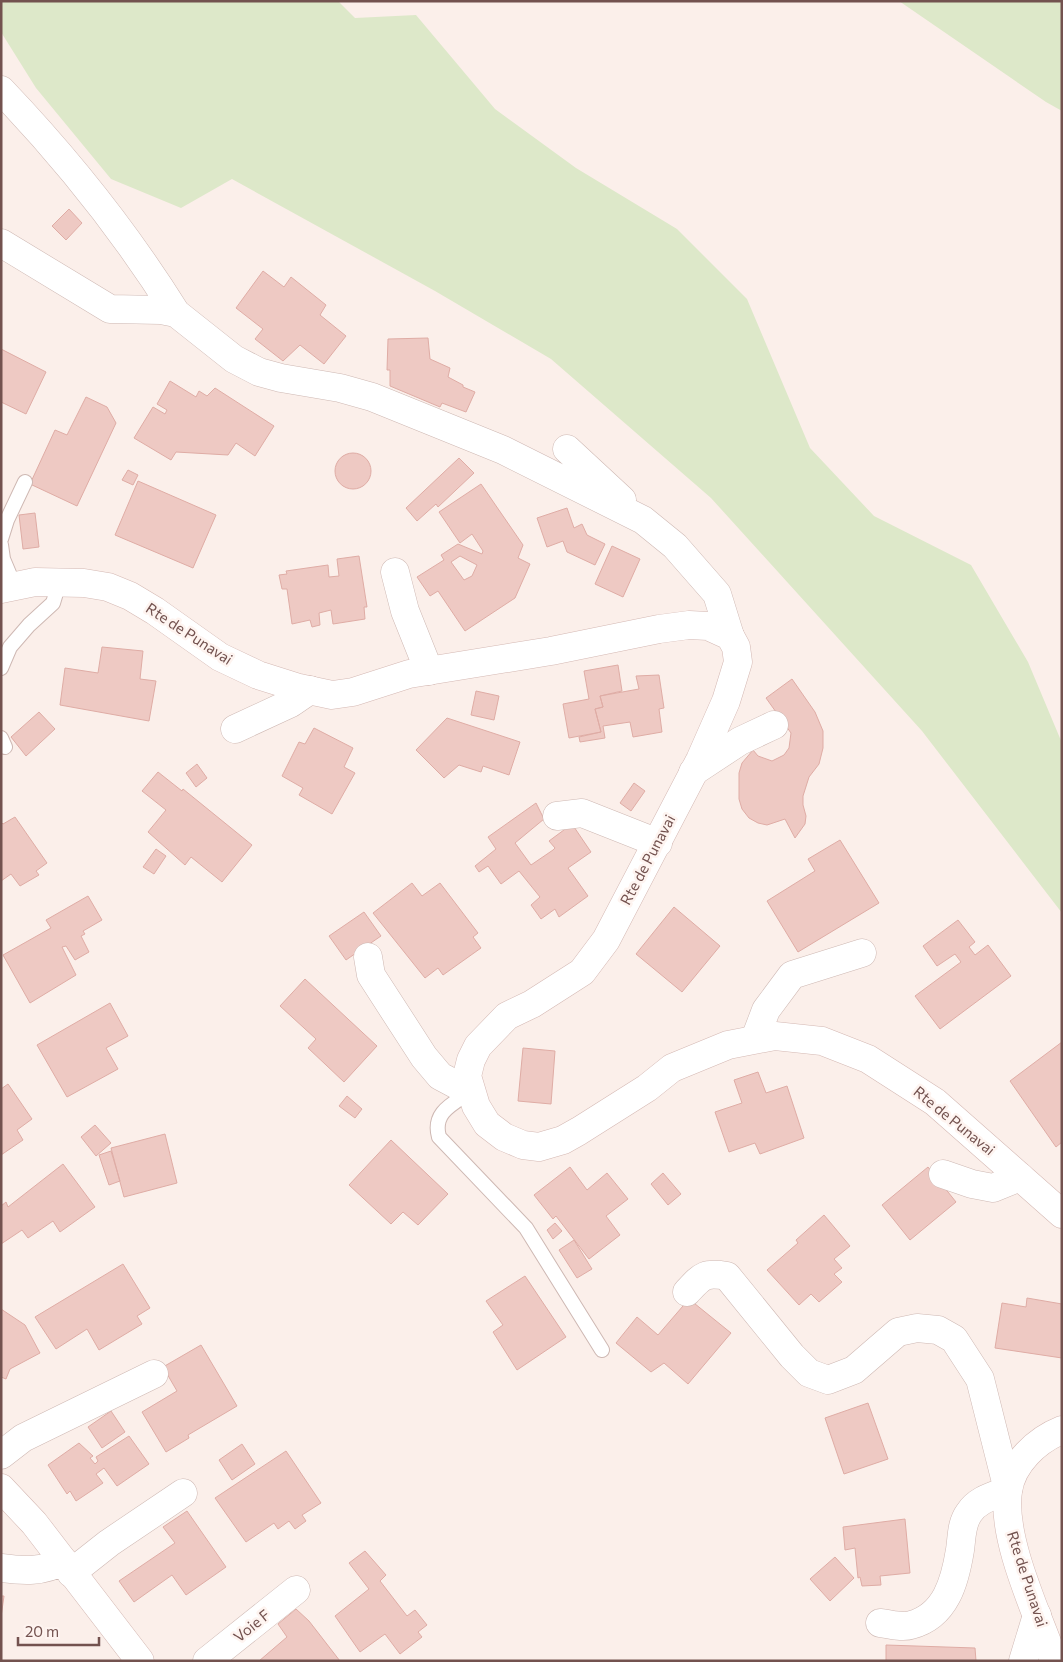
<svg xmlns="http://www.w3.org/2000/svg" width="1063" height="1662" font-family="Commissioner,sans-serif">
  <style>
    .green { fill: #dde8c9 }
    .building { fill: #eec9c3; stroke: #dfaca5; fill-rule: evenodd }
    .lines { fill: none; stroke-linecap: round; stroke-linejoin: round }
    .lane-casing { stroke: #ceb8b3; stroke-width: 16 }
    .street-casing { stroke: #ceb8b3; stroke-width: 29 }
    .secondary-casing { stroke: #d4b8b3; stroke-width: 29 }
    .lane { stroke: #fff; stroke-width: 14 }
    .street { stroke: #fff; stroke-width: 28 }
    .secondary { stroke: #fff; stroke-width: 28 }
    .labels { text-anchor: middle; stroke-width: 5; stroke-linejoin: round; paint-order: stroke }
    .street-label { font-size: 15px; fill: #73524f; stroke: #fef4f0 }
  </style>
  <rect width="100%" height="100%" fill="#fbefea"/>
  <path class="green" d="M1,1H338L355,18L416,15L495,109L576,168L677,229L747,299L810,448L874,516L971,565L1028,662L1062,743V913L922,731L711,498L551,359L435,291L232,179L181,208L111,179L36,88L1,32Z
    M899,1H1062V111L1046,102Z"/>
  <path class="building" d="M69,209L82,223L66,240L52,226Z
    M263,271L284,287L291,277L326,305L320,315L346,336L324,364L300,345L283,361L255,339L263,329L236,308Z
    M428,338L430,359L450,368L448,377L463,385V387L475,392L466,412L442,403L440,407L390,386V370H387L388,339Z
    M1,349L46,372L26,414L1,402Z
    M170,381L196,397L199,391L207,396L215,388L274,426L255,456L236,443L228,455L176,452L171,460L134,438L153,407L165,414L167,410L157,404Z
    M86,397L107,407L116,423L77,506L30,484L55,430L67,435Z
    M335 471a18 18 0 1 1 36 0a18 18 0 1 1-36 0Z
    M459,458L474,473L438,507L436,504L417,521L406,508Z
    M128,470L138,475L133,485L122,480Z
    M138,481L216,515L193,568L115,535Z
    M481,484L523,545L518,558L530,564L515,598L465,631L438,591L430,596L417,577L444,560L441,555L458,544L482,554L483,551L472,534L460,543L439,512ZM460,556L477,565L472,576L464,580L451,562Z
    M567,508L574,528L582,524L587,535L605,544L595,565L567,552L563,541L547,547L537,518Z
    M35,513L39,547L23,549L19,515Z
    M612,546L640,559L623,597L595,584Z
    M359,556L367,607H364L365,619L333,624L331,610L319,613L320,625L312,627L310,620L292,624L287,589H282L279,575L287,574L286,571L328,565L329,577L339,576L337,559Z
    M102,647L143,651L140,679L156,681L149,721L60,705L65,668L98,673Z
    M618,665L622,691L600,696L603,707L595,709L601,732L569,738L563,704L589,699L584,671Z
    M659,675L664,708L659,709L662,732L633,737L630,722L603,726L605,738L580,742L579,737L601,732L595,709L603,707L600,696L639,689L636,676Z
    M792,679L815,712L823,731V748L819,764L809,777L803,796V805L806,816L805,824L795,838L785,819L767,825L758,823L749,818L742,809L739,799V773L742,763L753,750L758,756L772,761L784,755L789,748L791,733L766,698Z
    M476,691L499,696L494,720L471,715Z
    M39,712L55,729L26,756L11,737Z
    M447,718L520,742L509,775L483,766L481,772L459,765L444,778L416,750Z
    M314,728L353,748L344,767L355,773L332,814L299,795L303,788L282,776L299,742L305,744Z
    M197,764L207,778L196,787L186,773Z
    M158,772L182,791L183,789L252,845L222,882L191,857L185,865L148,832L166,810L142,791Z
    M634,783L645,791L631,811L620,803Z
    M536,803L544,819L515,843L531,865L553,850L555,848L549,841L572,824L591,852L568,868L588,896L559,917L555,909L541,919L531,905L540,897L519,871L501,884L488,866L479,872L475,866L496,849L488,837Z
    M15,817L47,863L36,871L39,875L20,886L11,874L1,881V822L3,824Z
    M840,840L879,903L798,952L767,901L815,871L808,859Z
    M156,849L166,856L154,874L143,867Z
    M412,883L422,896L440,883L478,933L473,937L481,948L443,975L438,968L425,978L373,913Z
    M88,896L102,920L83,931L85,934L81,936L89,952L75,960L66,946L62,947L76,975L30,1003L3,955L51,928L46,920Z
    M674,907L720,946L682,992L636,954Z
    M364,912L381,936L346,960L329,936Z
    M958,920L975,942L969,947L975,955L988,945L1011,976L940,1029L915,996L961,962L955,954L937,966L923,946Z
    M305,979L377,1046L344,1082L308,1048L316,1039L280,1006Z
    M110,1003L128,1036L106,1048L118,1069L67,1097L37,1045Z
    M1062,1042V1142L1056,1147L1010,1081Z
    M523,1048L555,1051L551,1104L518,1101Z
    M758,1072L766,1093L787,1086L804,1138L760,1154L755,1143L729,1152L715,1112L742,1103L734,1080Z
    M8,1084L32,1119L17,1130L23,1140L1,1155V1089Z
    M347,1096L362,1109L355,1118L339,1106Z
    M95,1125L111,1143L96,1156L81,1137Z
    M165,1134L177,1183L124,1197L111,1148Z
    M391,1140L448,1194L418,1225L403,1212L391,1224L349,1185Z
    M111,1151L120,1181L109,1185L99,1155Z
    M63,1164L95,1207L60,1232L53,1221L28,1238L22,1230L1,1244V1206L6,1202L8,1207Z
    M570,1167L587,1190L607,1173L628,1199L606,1216L620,1235L589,1259L556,1216L553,1219L534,1195Z
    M928,1167L956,1202L910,1240L882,1205Z
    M663,1173L681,1194L668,1205L651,1184Z
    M824,1215L850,1246L834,1259L842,1268L834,1274L842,1282L819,1302L811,1294L799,1305L767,1270L798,1243L796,1240Z
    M555,1223L562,1231L553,1239L547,1230Z
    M574,1240L592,1269L577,1278L559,1250Z
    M123,1264L150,1308L137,1316L142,1324L99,1350L87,1329L56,1349L35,1317Z
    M525,1276L566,1337L517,1370L493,1332L503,1325L486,1301Z
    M1027,1298L1062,1304V1358L995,1348L1002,1303L1026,1307Z
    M689,1299L731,1333L688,1384L664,1363L651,1372L616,1343L637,1317L658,1335Z
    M1,1309L25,1325L40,1353L10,1369L6,1379L1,1377Z
    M201,1345L237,1406L188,1435L189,1438L166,1452L142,1412L177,1391L163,1367Z
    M868,1403L888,1459L844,1474L825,1418Z
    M111,1411L125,1432L102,1448L88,1427Z
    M129,1436L149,1464L117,1486L104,1468L96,1474L103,1483L76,1501L70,1491L67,1494L48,1465L79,1443L93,1456L90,1458L95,1464L98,1461L96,1457Z
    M242,1444L255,1464L232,1480L219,1460Z
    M286,1451L321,1503L302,1515L306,1521L295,1529L289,1521L278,1529L274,1523L246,1542L215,1498Z
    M187,1511L226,1567L186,1595L172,1575L134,1602L119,1581L175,1543L163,1527Z
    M905,1519L910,1573L880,1576L881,1585L862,1586L860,1577L858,1578L855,1548L845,1550L843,1527Z
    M365,1551L386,1575L380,1581L407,1616L415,1610L427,1625L418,1632L422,1637L400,1654L385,1634L360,1652L335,1616L369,1589L349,1563Z
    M835,1557L854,1578L830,1601L810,1579Z
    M1,1596H4L1,1617Z
    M296,1609L309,1621L340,1661H259L287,1637L278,1624Z
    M886,1645L975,1648L976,1661H886Z"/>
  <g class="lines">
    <defs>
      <path id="lane" d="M1,539L7,520L25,482
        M1,545L3,559L14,585
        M1,668L10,647L29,625L53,603L59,583
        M1,738L5,747
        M470,1092C453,1104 432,1112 439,1137L526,1228L602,1350"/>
      <path id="street" d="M1,90C66,158 126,233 176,313
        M1,243L110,309L161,310L176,313L234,359L259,372L281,378L340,388L372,397L503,450L643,520L675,546L717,594L730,636
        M567,449L622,500
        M395,572L405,611L429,671
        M235,729L291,703L310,690
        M693,772L740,741L774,725
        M557,816L582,813L658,843
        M368,957L371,975L424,1057L440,1076L470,1092
        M755,1039L766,1010L792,975L862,953
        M943,1174L972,1184L993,1188L1020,1177
        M687,1292C702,1276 704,1272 727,1276L792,1356L809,1373L828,1380L854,1370L898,1332L917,1328L938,1330L954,1339L980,1379L1008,1490C994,1496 978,1499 969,1513C961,1524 962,1537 960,1550C955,1581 946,1616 911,1625C902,1628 890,1624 880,1623
        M1,1455L23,1438L154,1374
        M1,1568C24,1571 43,1572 63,1561
        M71,1573L109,1543L183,1493
        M207,1661L296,1590
        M1023,1661L1037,1615"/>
      <path id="secondary" d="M1,589L35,582L84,583L108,587L130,596L155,611L220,657L258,675L299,688L332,695L353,692L409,674L551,651L659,629L689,625L708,626L730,636L736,647L738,662L726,701L700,760L606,940L582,972L532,1004L507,1016L478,1046L471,1060L467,1076L476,1106L487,1124L504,1137L523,1145L539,1147L563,1140L579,1131L647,1088L672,1068L728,1045L775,1036L822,1041L868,1059L935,1102L1062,1214
        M1,1488L34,1523L140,1661
        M1054,1661C1038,1615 1001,1539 1008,1491C1012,1463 1037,1440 1062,1430"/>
    </defs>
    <use href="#lane" class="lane-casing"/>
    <use href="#street" class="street-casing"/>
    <use href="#secondary" class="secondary-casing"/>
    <use href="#lane" class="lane"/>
    <use href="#street" class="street"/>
    <use href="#secondary" class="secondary"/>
  </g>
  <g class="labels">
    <g class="street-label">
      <text transform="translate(189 634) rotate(33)" y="5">Rte de Punavai</text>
      <text transform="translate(648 860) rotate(-62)" y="5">Rte de Punavai</text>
      <text transform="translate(954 1121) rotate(39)" y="5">Rte de Punavai</text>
      <text transform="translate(1027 1579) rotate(72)" y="5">Rte de Punavai</text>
      <text transform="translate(252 1626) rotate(-39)" y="5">Voie F</text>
    </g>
  </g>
  <rect width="1063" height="1662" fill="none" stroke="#73524f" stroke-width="5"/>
  <path d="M18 1637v8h81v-8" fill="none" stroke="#73524f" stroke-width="2.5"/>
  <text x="25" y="1637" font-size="15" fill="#73524f" stroke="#fef4f0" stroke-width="4" paint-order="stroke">20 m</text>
</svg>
